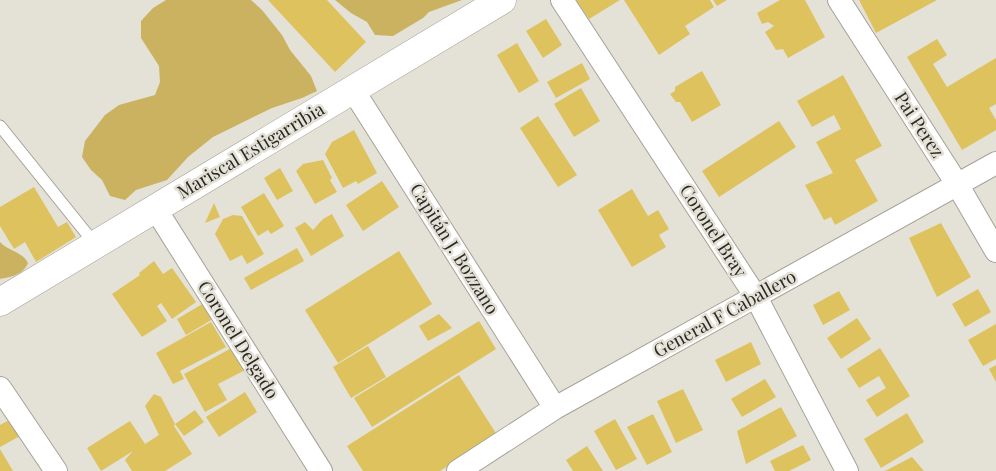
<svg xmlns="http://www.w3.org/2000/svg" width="996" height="471" font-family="'Playfair Display',serif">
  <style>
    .green { fill: #cab260 }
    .building { fill: #dec25e }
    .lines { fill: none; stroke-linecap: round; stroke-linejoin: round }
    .service-casing { stroke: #a5a298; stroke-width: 13 }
    .minor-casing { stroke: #a5a298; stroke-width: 24 }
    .tertiary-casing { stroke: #a5a298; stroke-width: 29 }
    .service { stroke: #fff; stroke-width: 11 }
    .minor { stroke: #fff; stroke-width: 22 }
    .tertiary { stroke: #fff; stroke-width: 28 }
    .labels { text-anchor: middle; stroke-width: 5; stroke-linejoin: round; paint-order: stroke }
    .street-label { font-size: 18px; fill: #292824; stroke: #e4e1d7 }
  </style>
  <rect width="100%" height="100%" fill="#e4e1d7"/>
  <path class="green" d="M166,0H251L262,10L282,35L290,50L311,76L317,91L302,98L272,108L213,137L188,157L167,180L136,190L125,200L110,196L102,180L91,170L82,157L85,141L105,115L119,105L155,95L160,82L159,66L141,38V21L153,8Z
    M335,0H462L429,12L423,18L393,36L375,35L367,22L351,13Z
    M0,242C8,251 23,252 28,263C23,275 11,277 0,279Z"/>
  <path class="building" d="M268,0H327L366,42L335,72Z
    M576,0H620L589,19Z
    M624,0H710L714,7L685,26L690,34L659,55Z
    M713,0H727L717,6Z
    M780,0H805L825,37L788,58L783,49L776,50L765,32L774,26L768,22L762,24L757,13Z
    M859,0H937L876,33Z
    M546,19L562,45L543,58L526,31Z
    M937,39L947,55L933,64L947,87L996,58V104L989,108L996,120V130L962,150L907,57Z
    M517,43L539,81L519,93L497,55Z
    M582,63L590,79L556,98L547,82Z
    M702,71L721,105L692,122L680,102H676L670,94L675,91V87Z
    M843,75L882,146L855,160L878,201L835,225L831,217L824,220L805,185L833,173L816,142L841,129L834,115L812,127L797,101Z
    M581,88L600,121L574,137L554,104Z
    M538,116L577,175L558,187L520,128Z
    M779,121L796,147L719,197L702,171Z
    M354,130L377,173L358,184L356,181L343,188L325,154L332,142Z
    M323,160L332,178L330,180L337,192L315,204L296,171L303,164Z
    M280,168L293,191L277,200L264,178Z
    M382,181L399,207L363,231L346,205Z
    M34,187L58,227L67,222L76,237L36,262L25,242L14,249L0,226V207Z
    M632,189L648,216L658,210L669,229L659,235L666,247L632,267L598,210Z
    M264,193L284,226L271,234L268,230L258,236L241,207Z
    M214,203L220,217L205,223Z
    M332,214L344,236L311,256L295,228L305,222L313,230L323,219Z
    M233,215L242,216L264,254L247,264L242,255L230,261L215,234L223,219Z
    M941,223L971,277L937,297L909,238Z
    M297,248L304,261L251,290L244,278Z
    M399,251L432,304L338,363L305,310Z
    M154,261L163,274L172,268L196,302L172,319L161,303L157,306L167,321L142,337L112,294L140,275L139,273Z
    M978,289L991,312L965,327L952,304Z
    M839,291L850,310L823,325L813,305Z
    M204,303L213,319L186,335L177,319Z
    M439,314L452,328L428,341L419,326Z
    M857,318L871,339L841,359L827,338Z
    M479,321L496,349L372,427L354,398Z
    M211,322L226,347L180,371L184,379L173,384L156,353Z
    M996,324V359L983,366L968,340Z
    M751,342L761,364L726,382L715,360Z
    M237,345L249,368L218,384L227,400L205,412L184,374Z
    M368,346L386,377L351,398L333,367Z
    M880,348L910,396L877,417L866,400L886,388L879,376L859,388L847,369Z
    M996,365V382L989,369Z
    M459,375L497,435L440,471H363L347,446Z
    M765,379L776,397L742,417L731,399Z
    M683,389L703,430L676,443L657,401Z
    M245,392L257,412L219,437L206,417Z
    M154,394L161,397L175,424L195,410L204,422L184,436L175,424L174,426L192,454L165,471H132L125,460L133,451L101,471L87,448L130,421L145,444L159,435L145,406Z
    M781,407L797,436L746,464L737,431Z
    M907,413L924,442L881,468L864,439Z
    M653,414L672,452L647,465L627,427Z
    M13,418L22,435L0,447V425Z
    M615,419L637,459L616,470L594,431Z
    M803,445L811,460L789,471H775L770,461Z
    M587,446L603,471H573L566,460Z
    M0,449L13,471H0Z
    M912,457L924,471H885Z"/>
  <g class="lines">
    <defs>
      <path id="service" d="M0,126L95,244"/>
      <path id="minor" d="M562,0L756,297L847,471
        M839,0L957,184L996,251
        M353,90L555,408
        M155,208L321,471
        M0,388L56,471
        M458,471L555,408L996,163"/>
      <path id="tertiary" d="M0,302L502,0"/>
    </defs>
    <use href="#service" class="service-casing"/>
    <use href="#minor" class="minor-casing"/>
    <use href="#tertiary" class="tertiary-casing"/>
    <use href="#service" class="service"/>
    <use href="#minor" class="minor"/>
    <use href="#tertiary" class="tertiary"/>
  </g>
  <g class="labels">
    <g class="street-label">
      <text transform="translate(919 125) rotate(57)" y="6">Pai Perez</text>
      <text transform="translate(251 151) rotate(-31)" y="6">Mariscal Estigarribia</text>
      <text transform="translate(713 231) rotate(57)" y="6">Coronel Bray</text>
      <text transform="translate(454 249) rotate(58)" y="6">Capitán J. Bozzano</text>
      <text transform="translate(725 314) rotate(-29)" y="6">General F Caballero</text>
      <text transform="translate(238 340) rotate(58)" y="6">Coronel Delgado</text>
    </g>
  </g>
</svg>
